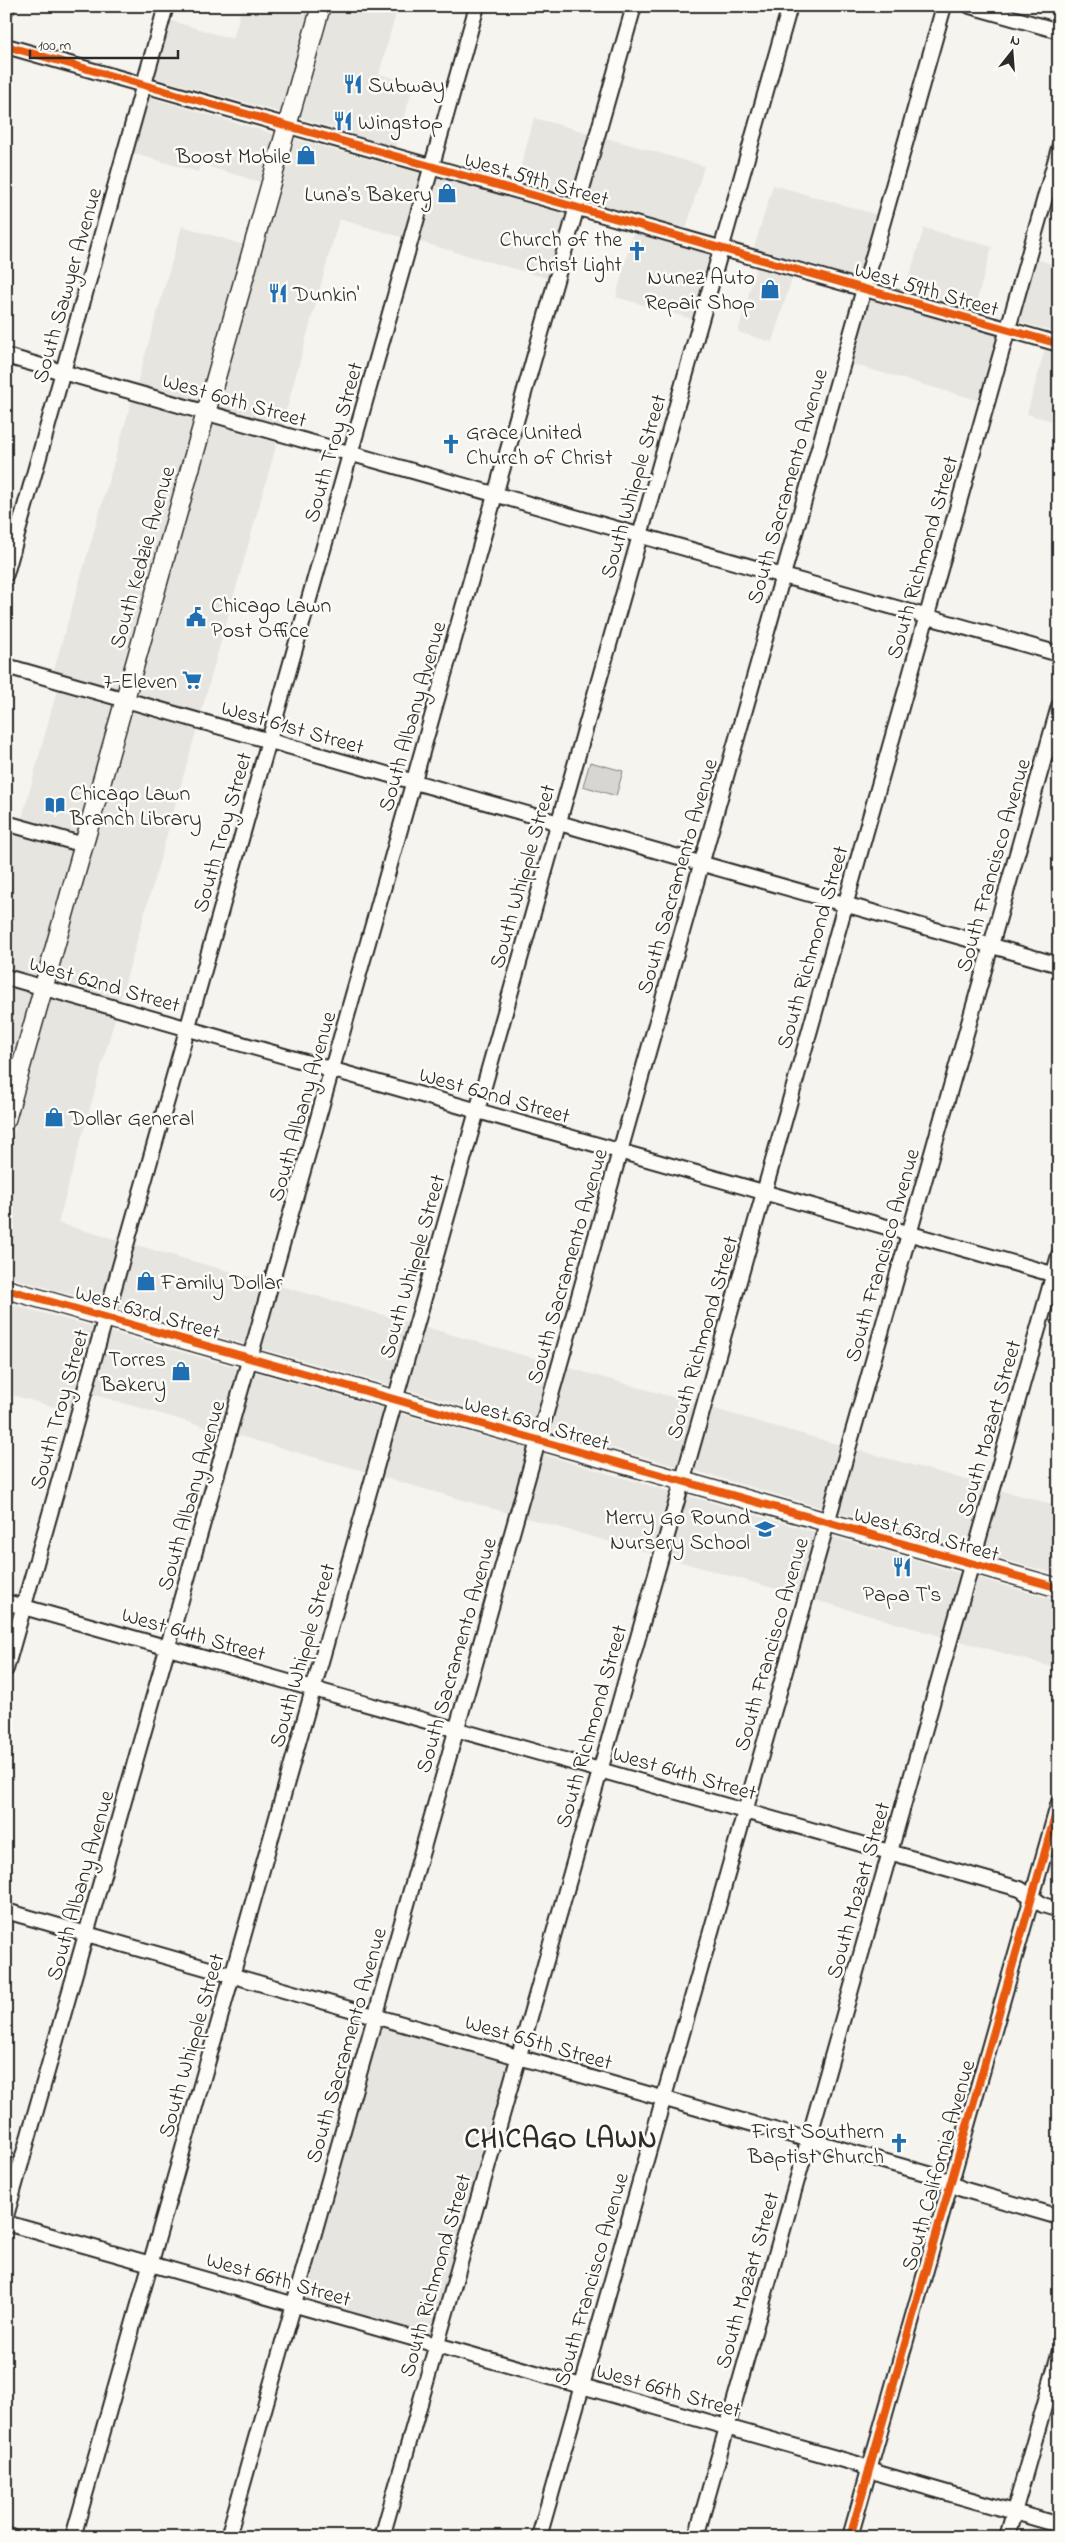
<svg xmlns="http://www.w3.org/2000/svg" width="1065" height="2543" font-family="'Indie Flower',sans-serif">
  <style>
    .built { fill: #e6e5e0 }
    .green { fill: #d7d6d2; stroke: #81807e }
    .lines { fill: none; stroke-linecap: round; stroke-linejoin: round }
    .minor-casing { stroke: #2b2b2b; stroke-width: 18 }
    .major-casing { stroke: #2b2b2b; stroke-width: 21 }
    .minor { stroke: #fdfcf7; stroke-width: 14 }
    .major { stroke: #fdfcf7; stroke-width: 18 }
    .cycleway-casing { stroke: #fdfcf7; stroke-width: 11 }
    .cycleway { stroke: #e8590c; stroke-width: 8 }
    .labels { text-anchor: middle; stroke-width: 5; stroke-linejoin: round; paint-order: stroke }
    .poi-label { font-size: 22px; fill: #2b2b2b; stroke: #fdfcf7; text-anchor: start }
    .street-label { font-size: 22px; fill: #2b2b2b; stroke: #fdfcf7 }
    .district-label { font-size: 28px; font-weight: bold; letter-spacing: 1px; fill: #2b2b2b; stroke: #fdfcf7 }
  </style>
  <rect width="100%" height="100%" fill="#f5f4ef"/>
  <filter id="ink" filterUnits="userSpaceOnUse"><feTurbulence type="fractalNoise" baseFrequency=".02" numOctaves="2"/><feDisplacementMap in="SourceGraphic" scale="10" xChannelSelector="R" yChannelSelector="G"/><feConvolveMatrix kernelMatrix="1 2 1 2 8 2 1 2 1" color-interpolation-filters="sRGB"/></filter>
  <g filter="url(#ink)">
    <path class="built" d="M242,6H311L280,112L152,77L168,20L233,39Z
      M332,6H398L379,74L414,84L395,147L301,118Z
      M148,97L274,134L260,182L200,164L198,172L132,153Z
      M534,118L589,133L571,196L517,181Z
      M603,137L704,166L686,229L584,200Z
      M295,139L423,174L405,238L339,219L281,429L216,411Z
      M436,177L568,215L550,279L417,241Z
      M773,185L878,215L860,278L754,248Z
      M182,226L244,245L199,405L136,387Z
      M924,228L992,247L974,310L905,290Z
      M633,233L710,254L692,319L616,297Z
      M1035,259L1059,266V333L1017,321Z
      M756,268L792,278L772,342L738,332Z
      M867,299L999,336L981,401L848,363Z
      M1045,349L1059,352V423L1027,414Z
      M132,400L195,418L117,692L53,673Z
      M214,421L278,439L200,716L135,698Z
      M57,690L113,705L77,835L22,819Z
      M134,709L197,728L119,1004L54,985Z
      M15,831L72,848L36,978L6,970V864Z
      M6,982L33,990L6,1089Z
      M51,996L116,1014L58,1223L121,1241L104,1304L6,1276V1161Z
      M132,1244L267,1282L249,1345L114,1306Z
      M277,1285L408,1322L391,1385L259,1348Z
      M6,1303L97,1328L74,1413L9,1394L6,1404Z
      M422,1326L554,1364L537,1427L405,1389Z
      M110,1332L242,1369L223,1432L92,1394Z
      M566,1367L697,1404L680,1467L547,1430Z
      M254,1372L386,1409L367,1472L236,1435Z
      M711,1408L840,1445L823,1508L693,1470Z
      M397,1413L529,1449L512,1514L379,1476Z
      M854,1449L985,1485L967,1549L837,1512Z
      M541,1454L675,1493L656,1555L523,1517Z
      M1000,1490L1059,1506V1575L982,1553Z
      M685,1495L818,1533L801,1596L667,1558Z
      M830,1536L962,1574L944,1637L812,1599Z
      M974,1577L1059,1601V1669L957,1640Z
      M379,2024L511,2062L432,2338L300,2300Z"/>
    <path class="green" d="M590,762L623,771L616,796L583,786Z"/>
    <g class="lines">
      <defs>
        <path id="minor" d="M970,6L1059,31
          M6,10L7,6
          M6,46L1059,344
          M6,356L1059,654
          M6,574L166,6
          M6,666L1059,965
          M6,823L84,845
          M6,977L1059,1276
          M6,1602L1020,1889L1043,1905L1059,1910
          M6,1669L477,6
          M6,1911L939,2177L962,2189L1059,2217
          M6,2216L634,6
          M6,2223L857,2464L881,2474L1059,2525
          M6,2535L12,2537
          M73,2537L790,6
          M228,2537L944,6
          M382,2537L678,1497L1059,148
          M539,2537L1059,706
          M696,2537L1059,1255
          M850,2537L1059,1802
          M1007,2537L1059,2354"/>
        <path id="major" d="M6,1120L321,6
          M6,1289L1059,1588"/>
      </defs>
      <use href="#minor" class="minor-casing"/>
      <use href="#major" class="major-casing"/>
      <use href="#minor" class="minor"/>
      <use href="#major" class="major"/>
      <defs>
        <path id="cycleway" d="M6,46L1059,344
          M6,1289L1059,1588
          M850,2537L1059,1802"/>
      </defs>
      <use href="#cycleway" class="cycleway-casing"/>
      <use href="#cycleway" class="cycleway"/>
    </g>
  </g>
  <defs>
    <symbol id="restaurant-bare" viewBox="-9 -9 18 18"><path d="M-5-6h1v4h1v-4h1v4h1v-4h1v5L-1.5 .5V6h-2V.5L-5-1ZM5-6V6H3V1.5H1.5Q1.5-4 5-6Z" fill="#1f6fb2" stroke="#fdfcf7" stroke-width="2.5" paint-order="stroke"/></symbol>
    <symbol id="shop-bare" viewBox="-9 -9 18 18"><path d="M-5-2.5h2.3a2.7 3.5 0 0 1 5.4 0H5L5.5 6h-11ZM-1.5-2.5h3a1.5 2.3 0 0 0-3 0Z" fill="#1f6fb2" stroke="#fdfcf7" stroke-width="2.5" paint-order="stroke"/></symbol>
    <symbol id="church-bare" viewBox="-9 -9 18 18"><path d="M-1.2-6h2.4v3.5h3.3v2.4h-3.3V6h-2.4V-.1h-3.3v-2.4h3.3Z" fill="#1f6fb2" stroke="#fdfcf7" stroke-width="2.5" paint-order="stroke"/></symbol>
    <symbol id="civic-bare" viewBox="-9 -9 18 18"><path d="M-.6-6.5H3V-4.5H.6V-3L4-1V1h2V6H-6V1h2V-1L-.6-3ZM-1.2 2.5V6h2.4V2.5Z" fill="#1f6fb2" stroke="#fdfcf7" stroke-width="2.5" paint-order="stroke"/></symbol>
    <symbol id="supermarket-bare" viewBox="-9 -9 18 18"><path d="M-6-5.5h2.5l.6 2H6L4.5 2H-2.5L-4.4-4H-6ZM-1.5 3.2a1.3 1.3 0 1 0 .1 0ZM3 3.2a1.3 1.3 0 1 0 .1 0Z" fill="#1f6fb2" stroke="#fdfcf7" stroke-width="2.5" paint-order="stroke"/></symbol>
    <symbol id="library-bare" viewBox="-9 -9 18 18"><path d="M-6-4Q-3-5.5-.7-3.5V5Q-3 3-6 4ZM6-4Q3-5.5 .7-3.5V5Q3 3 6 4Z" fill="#1f6fb2" stroke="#fdfcf7" stroke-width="2.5" paint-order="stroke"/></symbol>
    <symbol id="school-bare" viewBox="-9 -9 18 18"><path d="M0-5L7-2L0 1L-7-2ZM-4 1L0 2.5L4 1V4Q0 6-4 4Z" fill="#1f6fb2" stroke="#fdfcf7" stroke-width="2.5" paint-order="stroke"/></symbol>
  </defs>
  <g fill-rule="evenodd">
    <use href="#restaurant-bare" x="339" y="70" width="28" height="28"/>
    <use href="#restaurant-bare" x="329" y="107" width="28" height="28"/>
    <use href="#shop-bare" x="292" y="141" width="28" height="28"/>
    <use href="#shop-bare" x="433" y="179" width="28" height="28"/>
    <use href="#church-bare" x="623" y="237" width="28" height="28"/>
    <use href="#shop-bare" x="756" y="275" width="28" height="28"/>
    <use href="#restaurant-bare" x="264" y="279" width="28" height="28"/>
    <use href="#church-bare" x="437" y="430" width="28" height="28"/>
    <use href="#civic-bare" x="182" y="603" width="28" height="28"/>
    <use href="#supermarket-bare" x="178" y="666" width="28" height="28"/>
    <use href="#library-bare" x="41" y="791" width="28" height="28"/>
    <use href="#shop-bare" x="40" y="1103" width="28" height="28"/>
    <use href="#shop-bare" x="132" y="1267" width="28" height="28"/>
    <use href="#shop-bare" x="167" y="1357" width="28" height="28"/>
    <use href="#school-bare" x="751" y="1515" width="28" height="28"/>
    <use href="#restaurant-bare" x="888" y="1553" width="28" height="28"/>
    <use href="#church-bare" x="885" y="2129" width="28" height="28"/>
  </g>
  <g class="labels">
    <g class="poi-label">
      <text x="368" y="92">Subway</text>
      <text x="358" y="129">Wingstop</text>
      <text x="291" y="163" text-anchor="end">Boost Mobile</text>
      <text x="432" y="201" text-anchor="end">Luna’s Bakery</text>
      <text x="622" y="246" text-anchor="end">Church of the<tspan x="622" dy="25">Christ Light</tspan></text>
      <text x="755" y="284" text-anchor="end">Nunez Auto<tspan x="755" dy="25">Repair Shop</tspan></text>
      <text x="293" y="301">Dunkin'</text>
      <text x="466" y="439">Grace United<tspan x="466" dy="25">Church of Christ</tspan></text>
      <text x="211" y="612">Chicago Lawn<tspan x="211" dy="25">Post Office</tspan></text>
      <text x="177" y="688" text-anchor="end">7-Eleven</text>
      <text x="70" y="800">Chicago Lawn<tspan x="70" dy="25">Branch Library</tspan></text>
      <text x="69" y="1125">Dollar General</text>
      <text x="161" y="1289">Family Dollar</text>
      <text x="166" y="1366" text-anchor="end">Torres<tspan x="166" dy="25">Bakery</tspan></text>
      <text x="750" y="1524" text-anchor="end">Merry Go Round<tspan x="750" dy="25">Nursery School</tspan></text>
      <text x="902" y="1601" text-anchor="middle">Papa T's</text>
      <text x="884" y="2138" text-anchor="end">First Southern<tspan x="884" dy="25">Baptist Church</tspan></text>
    </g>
    <g class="street-label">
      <text transform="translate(537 178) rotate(16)" y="8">West 59th Street</text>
      <text transform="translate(66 285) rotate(-74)" y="8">South Sawyer Avenue</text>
      <text transform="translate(927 288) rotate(16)" y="8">West 59th Street</text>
      <text transform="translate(235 399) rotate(16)" y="8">West 60th Street</text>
      <text transform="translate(332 442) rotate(-74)" y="8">South Troy Street</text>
      <text transform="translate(632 486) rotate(-74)" y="8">South Whipple Street</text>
      <text transform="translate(786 486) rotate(-74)" y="8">South Sacramento Avenue</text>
      <text transform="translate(141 557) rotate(-74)" y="8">South Kedzie Avenue</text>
      <text transform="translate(921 557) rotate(-74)" y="8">South Richmond Street</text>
      <text transform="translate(411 716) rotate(-74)" y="8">South Albany Avenue</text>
      <text transform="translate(293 726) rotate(16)" y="8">West 61st Street</text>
      <text transform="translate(221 832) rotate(-74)" y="8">South Troy Street</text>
      <text transform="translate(992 865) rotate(-74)" y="8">South Francisco Avenue</text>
      <text transform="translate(521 876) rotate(-74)" y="8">South Whipple Street</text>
      <text transform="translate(676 876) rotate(-74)" y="8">South Sacramento Avenue</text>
      <text transform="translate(811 947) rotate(-74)" y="8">South Richmond Street</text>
      <text transform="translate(105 983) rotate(16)" y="8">West 62nd Street</text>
      <text transform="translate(495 1094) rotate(16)" y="8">West 62nd Street</text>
      <text transform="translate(301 1106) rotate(-74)" y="8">South Albany Avenue</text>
      <text transform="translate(881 1255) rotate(-74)" y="8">South Francisco Avenue</text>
      <text transform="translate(411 1266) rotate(-74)" y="8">South Whipple Street</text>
      <text transform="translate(566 1266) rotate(-74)" y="8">South Sacramento Avenue</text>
      <text transform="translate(148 1311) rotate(16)" y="8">West 63rd Street</text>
      <text transform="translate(701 1337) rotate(-74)" y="8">South Richmond Street</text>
      <text transform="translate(58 1409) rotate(-74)" y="8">South Troy Street</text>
      <text transform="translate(537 1422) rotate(16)" y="8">West 63rd Street</text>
      <text transform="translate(988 1428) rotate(-74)" y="8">South Mozart Street</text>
      <text transform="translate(190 1495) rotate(-74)" y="8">South Albany Avenue</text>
      <text transform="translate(927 1533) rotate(16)" y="8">West 63rd Street</text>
      <text transform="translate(194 1633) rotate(16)" y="8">West 64th Street</text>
      <text transform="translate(770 1644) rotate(-74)" y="8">South Francisco Avenue</text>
      <text transform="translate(301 1655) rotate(-74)" y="8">South Whipple Street</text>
      <text transform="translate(455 1655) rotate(-74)" y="8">South Sacramento Avenue</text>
      <text transform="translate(590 1726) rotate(-74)" y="8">South Richmond Street</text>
      <text transform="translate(685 1772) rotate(16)" y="8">West 64th Street</text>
      <text transform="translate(79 1885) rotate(-74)" y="8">South Albany Avenue</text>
      <text transform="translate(857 1890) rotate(-74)" y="8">South Mozart Street</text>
      <text transform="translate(539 2041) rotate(16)" y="8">West 65th Street</text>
      <text transform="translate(190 2045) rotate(-74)" y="8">South Whipple Street</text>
      <text transform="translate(345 2045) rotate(-74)" y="8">South Sacramento Avenue</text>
      <text transform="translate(937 2165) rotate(-74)" y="8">South California Avenue</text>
      <text transform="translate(434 2275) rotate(-74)" y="8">South Richmond Street</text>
      <text transform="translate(279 2278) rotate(16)" y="8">West 66th Street</text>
      <text transform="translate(590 2279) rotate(-74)" y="8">South Francisco Avenue</text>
      <text transform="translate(746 2280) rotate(-74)" y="8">South Mozart Street</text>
      <text transform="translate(669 2389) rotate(16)" y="8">West 66th Street</text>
    </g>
    <g class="district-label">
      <text x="561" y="2147">CHICAGO LAWN</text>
    </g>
  </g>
  <rect width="1065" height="2543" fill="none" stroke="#fdfcf7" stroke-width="25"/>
  <rect x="12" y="12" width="1040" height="2518" fill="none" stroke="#2b2b2b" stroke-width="2" filter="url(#ink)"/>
  <g transform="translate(1012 52) rotate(17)" stroke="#fdfcf7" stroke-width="4" paint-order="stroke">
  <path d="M0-4L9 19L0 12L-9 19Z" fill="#2b2b2b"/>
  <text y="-8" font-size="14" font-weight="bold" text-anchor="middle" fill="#2b2b2b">N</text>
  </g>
  <path d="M30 50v8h148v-8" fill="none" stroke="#2b2b2b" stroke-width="2.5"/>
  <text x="38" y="50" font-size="15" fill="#2b2b2b" stroke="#fdfcf7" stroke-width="4" paint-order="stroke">100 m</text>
</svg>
